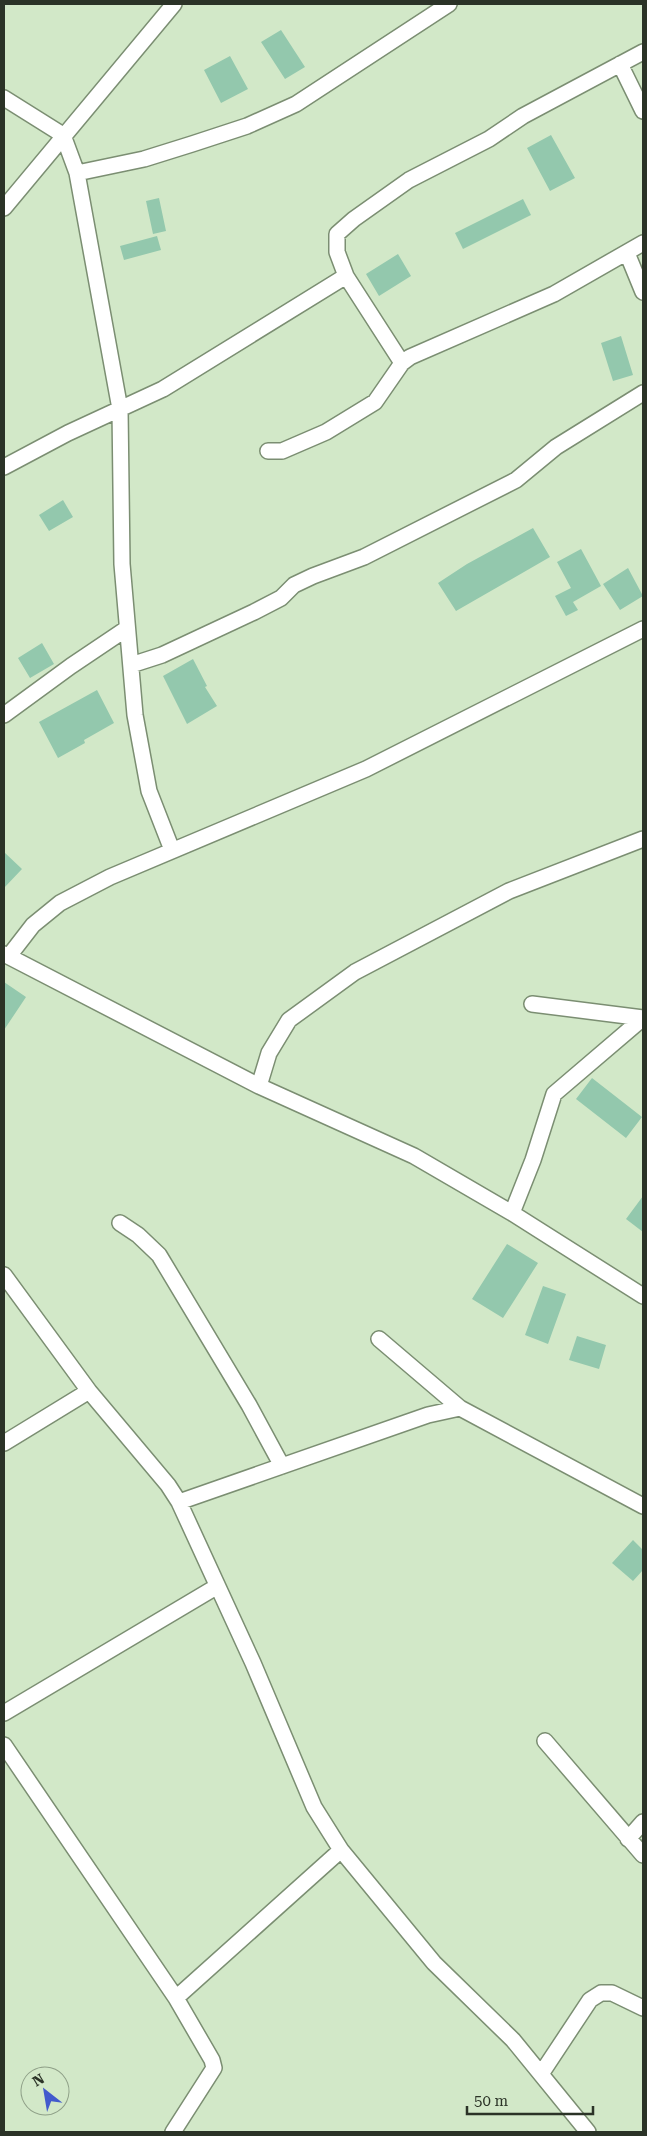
<svg xmlns="http://www.w3.org/2000/svg" width="647" height="2136" font-family="'Roboto Serif',serif">
  <style>
    .building { fill: #93c8ad }
    .lines { fill: none; stroke-linecap: round; stroke-linejoin: round }
    .minor-casing { stroke: #7b8e72; stroke-width: 18 }
    .minor { stroke: #fff; stroke-width: 15 }
  </style>
  <rect width="100%" height="100%" fill="#d2e8c8"/>
  <path class="building" d="M281,30L305,67L285,79L261,42Z
    M230,56L248,89L221,103L204,70Z
    M551,135L575,178L550,191L527,148Z
    M159,198L166,231L153,234L146,201Z
    M523,199L531,215L463,249L455,233Z
    M157,236L161,250L124,260L120,246Z
    M398,254L411,276L379,296L366,274Z
    M621,336L633,375L613,381L601,343Z
    M63,500L73,517L49,531L39,515Z
    M533,528L550,557L456,611L438,583L467,564Z
    M581,549L601,586L573,602L578,610L566,616L555,596L571,588L557,562Z
    M628,568L643,596L620,610L603,584Z
    M42,643L54,664L30,678L18,658Z
    M193,659L207,686L205,687L217,706L187,724L163,676Z
    M97,690L114,723L84,740L85,743L58,758L39,722Z
    M4,852L22,869L4,888Z
    M4,982L26,997L4,1030Z
    M592,1078L642,1117L626,1138L576,1099Z
    M643,1196V1232L626,1219Z
    M507,1244L538,1263L503,1318L472,1299Z
    M543,1286L566,1294L548,1344L525,1335Z
    M577,1336L606,1345L599,1369L569,1360Z
    M633,1540L643,1550V1570L633,1581L612,1563Z"/>
  <g class="lines">
    <defs>
      <path id="minor" d="M620,64L643,111
        M4,98L63,135L77,173L120,409L122,564L135,715L149,791L172,850
        M77,173L144,159L192,144L247,126L296,104L449,4
        M4,208L174,4
        M627,253L643,292
        M402,363L346,276L337,252V234L354,219L409,180L489,139L523,116L643,52
        M268,451H282L326,432L375,402L402,363L410,357L554,294L643,243
        M4,467L68,433L163,389L346,276
        M131,665L162,655L254,612L281,598L294,585L313,576L364,557L516,480L556,447L643,393
        M4,715L71,666L126,629
        M4,954L259,1086L414,1156L512,1213L643,1296
        M9,956L33,925L60,903L110,877L366,769L643,629
        M532,1004L643,1018
        M259,1086L269,1053L289,1020L355,972L509,891L643,839
        M512,1213L533,1160L554,1094L643,1018
        M120,1223L138,1235L159,1255L249,1405L282,1466
        M4,1275L89,1391L168,1485L179,1502L253,1663L314,1807L341,1850L434,1963L513,2040L588,2132
        M379,1339L460,1408L643,1506
        M4,1443L89,1391
        M179,1502L428,1415L460,1408
        M4,1713L216,1587
        M545,1741L643,1855
        M4,1745L176,1998L212,2060L214,2068L173,2132
        M628,1839L643,1822
        M176,1998L341,1850
        M541,2074L590,2000L601,1993H612L643,2008"/>
    </defs>
    <use href="#minor" class="minor-casing"/>
    <use href="#minor" class="minor"/>
  </g>
  <rect width="647" height="2136" fill="none" stroke="#2b3327" stroke-width="10"/>
  <g transform="translate(45 2091) rotate(329)"><circle r="24" fill="#d2e8c8" stroke="#8fa088"/>
  <path d="M0-4L9 19L0 12L-9 19Z" fill="#425acd"/>
  <text y="-8" font-size="14" font-weight="bold" text-anchor="middle" fill="#2b3327">N</text>
  </g>
  <path d="M467 2106v8h126v-8" fill="none" stroke="#2b3327" stroke-width="2.5"/>
  <text x="474" y="2106" font-size="15" fill="#2b3327" stroke="#d2e8c8" stroke-width="4" paint-order="stroke">50 m</text>
</svg>
